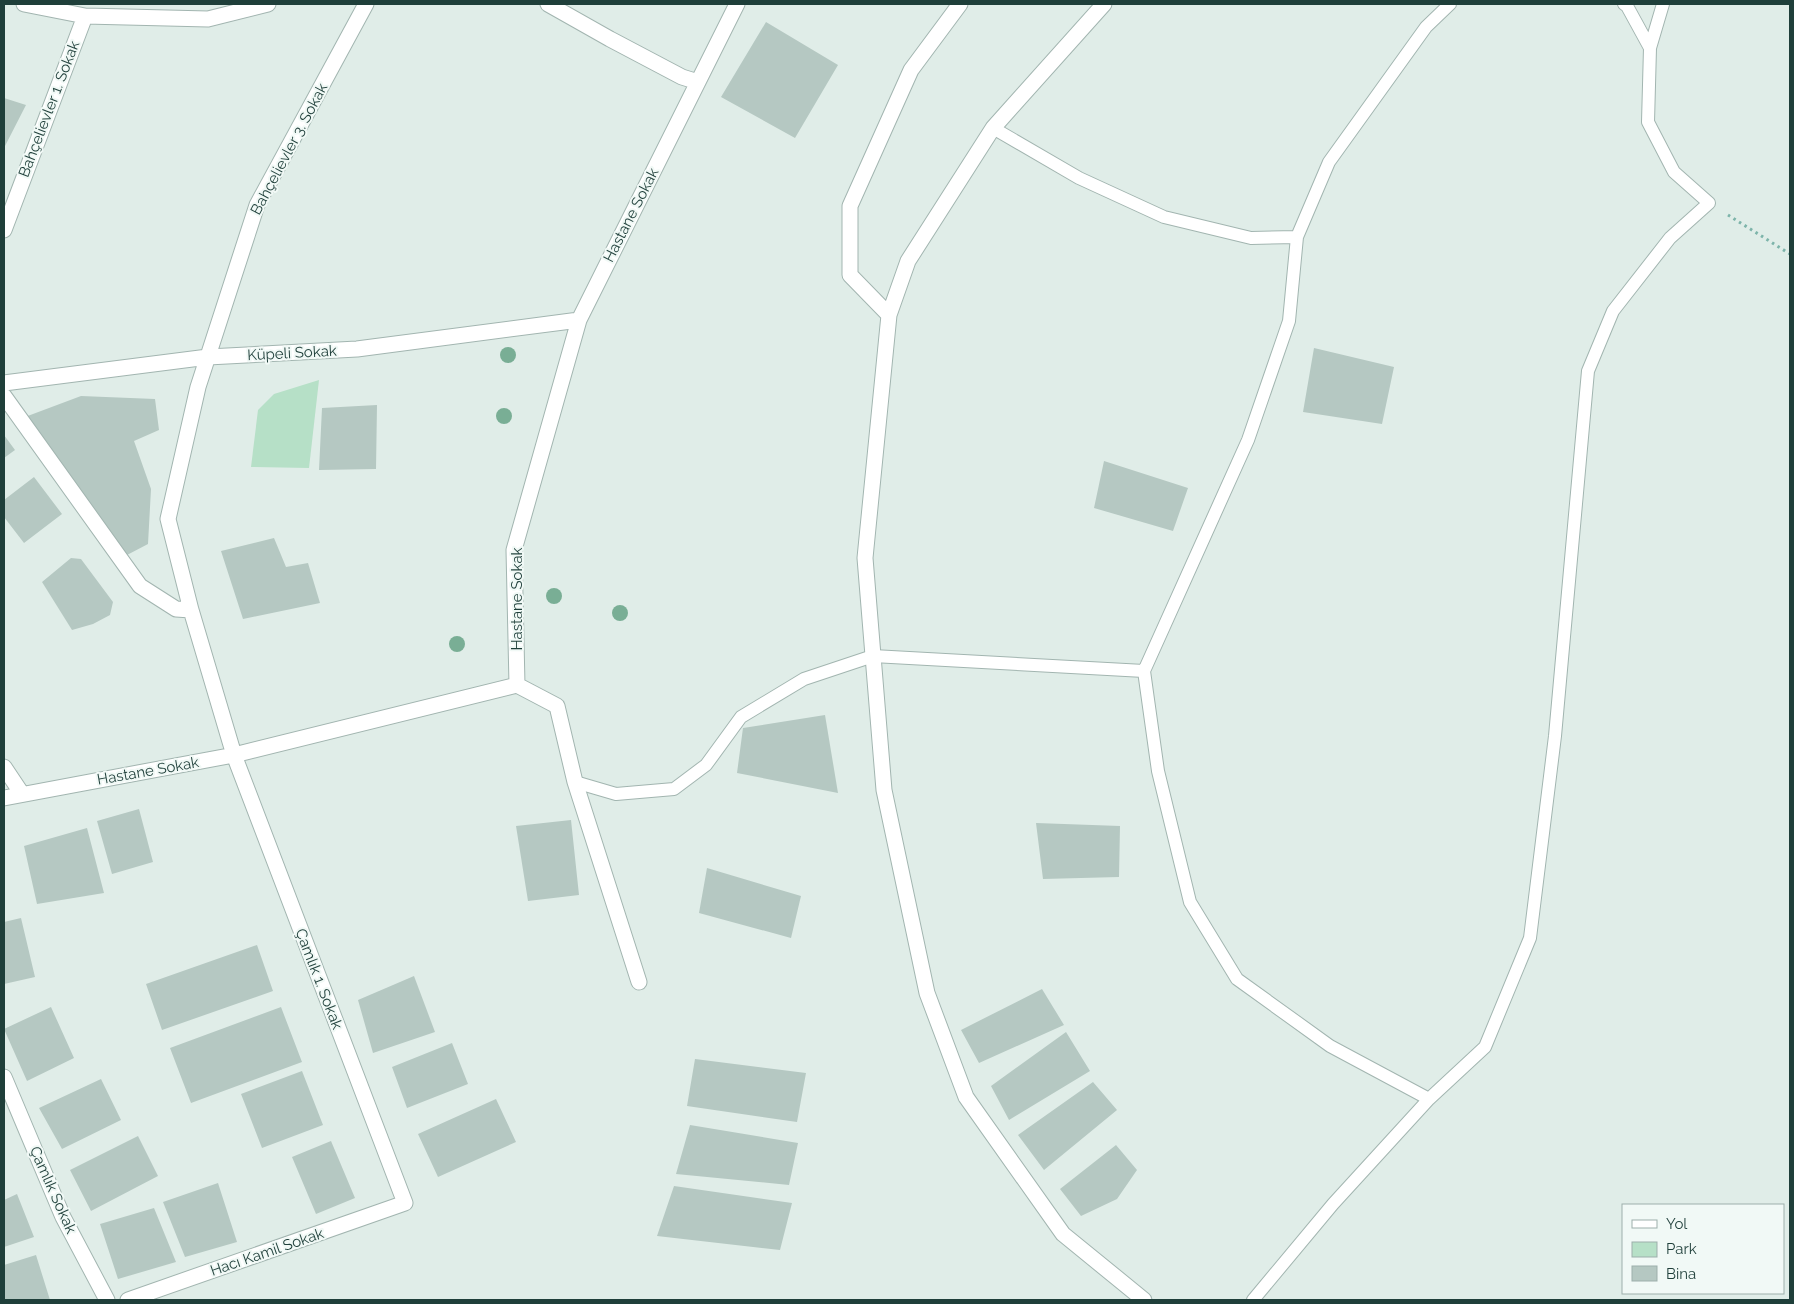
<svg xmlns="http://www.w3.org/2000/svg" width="1794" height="1304" font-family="Raleway,sans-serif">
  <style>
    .green { fill: #b6e0c7 }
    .building { fill: #b5c8c2 }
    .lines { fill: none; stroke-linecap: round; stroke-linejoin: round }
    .service-casing { stroke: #a2b5b0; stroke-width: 14 }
    .minor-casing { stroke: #a2b5b0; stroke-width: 17 }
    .path { stroke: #7db4aa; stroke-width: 3; stroke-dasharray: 2.5 4; stroke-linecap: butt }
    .service { stroke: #fff; stroke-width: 12 }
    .minor { stroke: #fff; stroke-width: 15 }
    .tree { fill: #79ae95 }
    .labels { text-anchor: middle; stroke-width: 4; stroke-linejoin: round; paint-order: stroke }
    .street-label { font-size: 15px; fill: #1f3f3a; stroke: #f1f9f6 }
  </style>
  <rect width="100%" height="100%" fill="#e0ede8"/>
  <path class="green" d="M319,380L309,468L251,467L258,410L274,394Z"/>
  <path class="building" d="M766,22L838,65L795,138L721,97Z
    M4,98L26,105L4,148Z
    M1314,348L1394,367L1382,424L1303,412Z
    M81,396L155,399L159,430L134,441L151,489L148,544L127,555L25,417Z
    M377,405L376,469L319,470L322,408Z
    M4,435L15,450L4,458Z
    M1104,461L1188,488L1173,531L1094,508Z
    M34,477L62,514L24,543L4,517V500Z
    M274,538L286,567L308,563L320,603L243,619L221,551Z
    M71,558L81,559L113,602L110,615L93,624L72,630L42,582Z
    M825,715L838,793L737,773L743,728Z
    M139,809L153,862L112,874L97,821Z
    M571,820L579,895L528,901L516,826Z
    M1036,823L1120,826L1119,877L1043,879Z
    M87,828L104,893L37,904L24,846Z
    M707,868L801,896L791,938L699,913Z
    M21,918L35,977L4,984V922Z
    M257,945L273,991L162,1030L146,984Z
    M414,976L435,1032L373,1053L358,1000Z
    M1042,989L1064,1025L979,1063L961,1030Z
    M51,1007L74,1058L27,1081L4,1029Z
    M281,1007L302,1062L191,1103L170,1048Z
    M1066,1032L1090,1071L1009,1120L991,1086Z
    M452,1043L468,1084L407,1108L392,1067Z
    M695,1059L806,1073L797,1122L687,1106Z
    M302,1071L323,1125L262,1148L241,1094Z
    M101,1079L121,1120L62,1149L39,1108Z
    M1093,1082L1117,1110L1044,1170L1018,1135Z
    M496,1099L516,1142L438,1177L418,1134Z
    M690,1125L798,1143L789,1185L676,1174Z
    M138,1136L158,1176L91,1211L70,1170Z
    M331,1141L355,1198L316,1214L292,1157Z
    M1116,1145L1137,1170L1117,1199L1081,1216L1060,1189Z
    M218,1183L237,1242L185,1257L163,1202Z
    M674,1186L792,1203L780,1250L657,1236Z
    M17,1194L34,1237L4,1247V1200Z
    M154,1208L176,1262L118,1279L100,1224Z
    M36,1255L50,1300H4V1265Z"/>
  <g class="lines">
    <defs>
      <path id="service" d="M1650,48L1663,4
        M993,128L1079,178L1164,217L1251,238L1297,237L1329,162L1426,27L1450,4
        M1297,237L1289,321L1248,440L1144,671L1158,771L1190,902L1237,979L1330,1046L1429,1099
        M575,782L616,794L674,789L706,765L741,717L804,679L873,656L1144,671
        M1253,1300L1333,1204L1429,1099L1485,1047L1530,938L1555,736L1588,371L1613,311L1670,238L1709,203L1674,172L1648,122L1650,48L1627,6L1624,4"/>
      <path id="minor" d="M24,4L85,16L208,19L268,4
        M548,4L610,39L682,77L698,82
        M1104,4L993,128L908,261L889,315L865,558L884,790L927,993L966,1097L1063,1234L1144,1300
        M4,230L85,16
        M889,315L850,275V206L911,70L960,4
        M4,383L208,357L357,349L579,320
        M4,396L140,586L176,609L191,610
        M517,685L514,550L579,320L737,4
        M517,685L557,706L575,782L639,982
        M4,767L22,794
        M4,798L234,755L517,685
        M4,1077L63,1217L107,1300
        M128,1300L405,1203L234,755L191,610L168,519L198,387L257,205L366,4"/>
    </defs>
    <use href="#service" class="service-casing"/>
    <use href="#minor" class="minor-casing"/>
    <path class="path" d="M1728,215L1790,254"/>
    <use href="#service" class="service"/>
    <use href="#minor" class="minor"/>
  </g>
  <g class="tree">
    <circle cx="508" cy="355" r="8"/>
    <circle cx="504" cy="416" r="8"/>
    <circle cx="554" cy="596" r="8"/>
    <circle cx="620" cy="613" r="8"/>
    <circle cx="457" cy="644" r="8"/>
  </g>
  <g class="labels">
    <g class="street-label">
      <text transform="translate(49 109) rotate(-69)" y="5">Bahçelievler 1. Sokak</text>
      <text transform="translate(289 149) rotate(-62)" y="5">Bahçelievler 3. Sokak</text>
      <text transform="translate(631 215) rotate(-63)" y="5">Hastane Sokak</text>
      <text transform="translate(292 353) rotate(-3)" y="5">Küpeli Sokak</text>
      <text transform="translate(517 599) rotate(-90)" y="5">Hastane Sokak</text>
      <text transform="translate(148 771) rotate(-10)" y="5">Hastane Sokak</text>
      <text transform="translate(319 979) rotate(69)" y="5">Çamlık 1. Sokak</text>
      <text transform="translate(53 1190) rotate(66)" y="5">Çamlık Sokak</text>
      <text transform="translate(267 1252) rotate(-19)" y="5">Hacı Kamil Sokak</text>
    </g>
  </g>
  <rect width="1794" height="1304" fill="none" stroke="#1f3f3a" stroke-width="10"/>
  <rect x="1622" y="1204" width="162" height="90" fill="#f1f9f6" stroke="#9dafab"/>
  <rect x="1632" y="1220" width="25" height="8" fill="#ffffff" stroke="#9dafab"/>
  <text x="1666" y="1229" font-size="15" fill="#1f3f3a">Yol</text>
  <rect x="1632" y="1242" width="25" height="15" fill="#b6e0c7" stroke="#9dafab"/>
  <text x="1666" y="1254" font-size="15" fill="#1f3f3a">Park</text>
  <rect x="1632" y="1266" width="25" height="15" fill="#b5c8c2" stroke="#9dafab"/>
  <text x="1666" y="1279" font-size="15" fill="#1f3f3a">Bina</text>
</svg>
